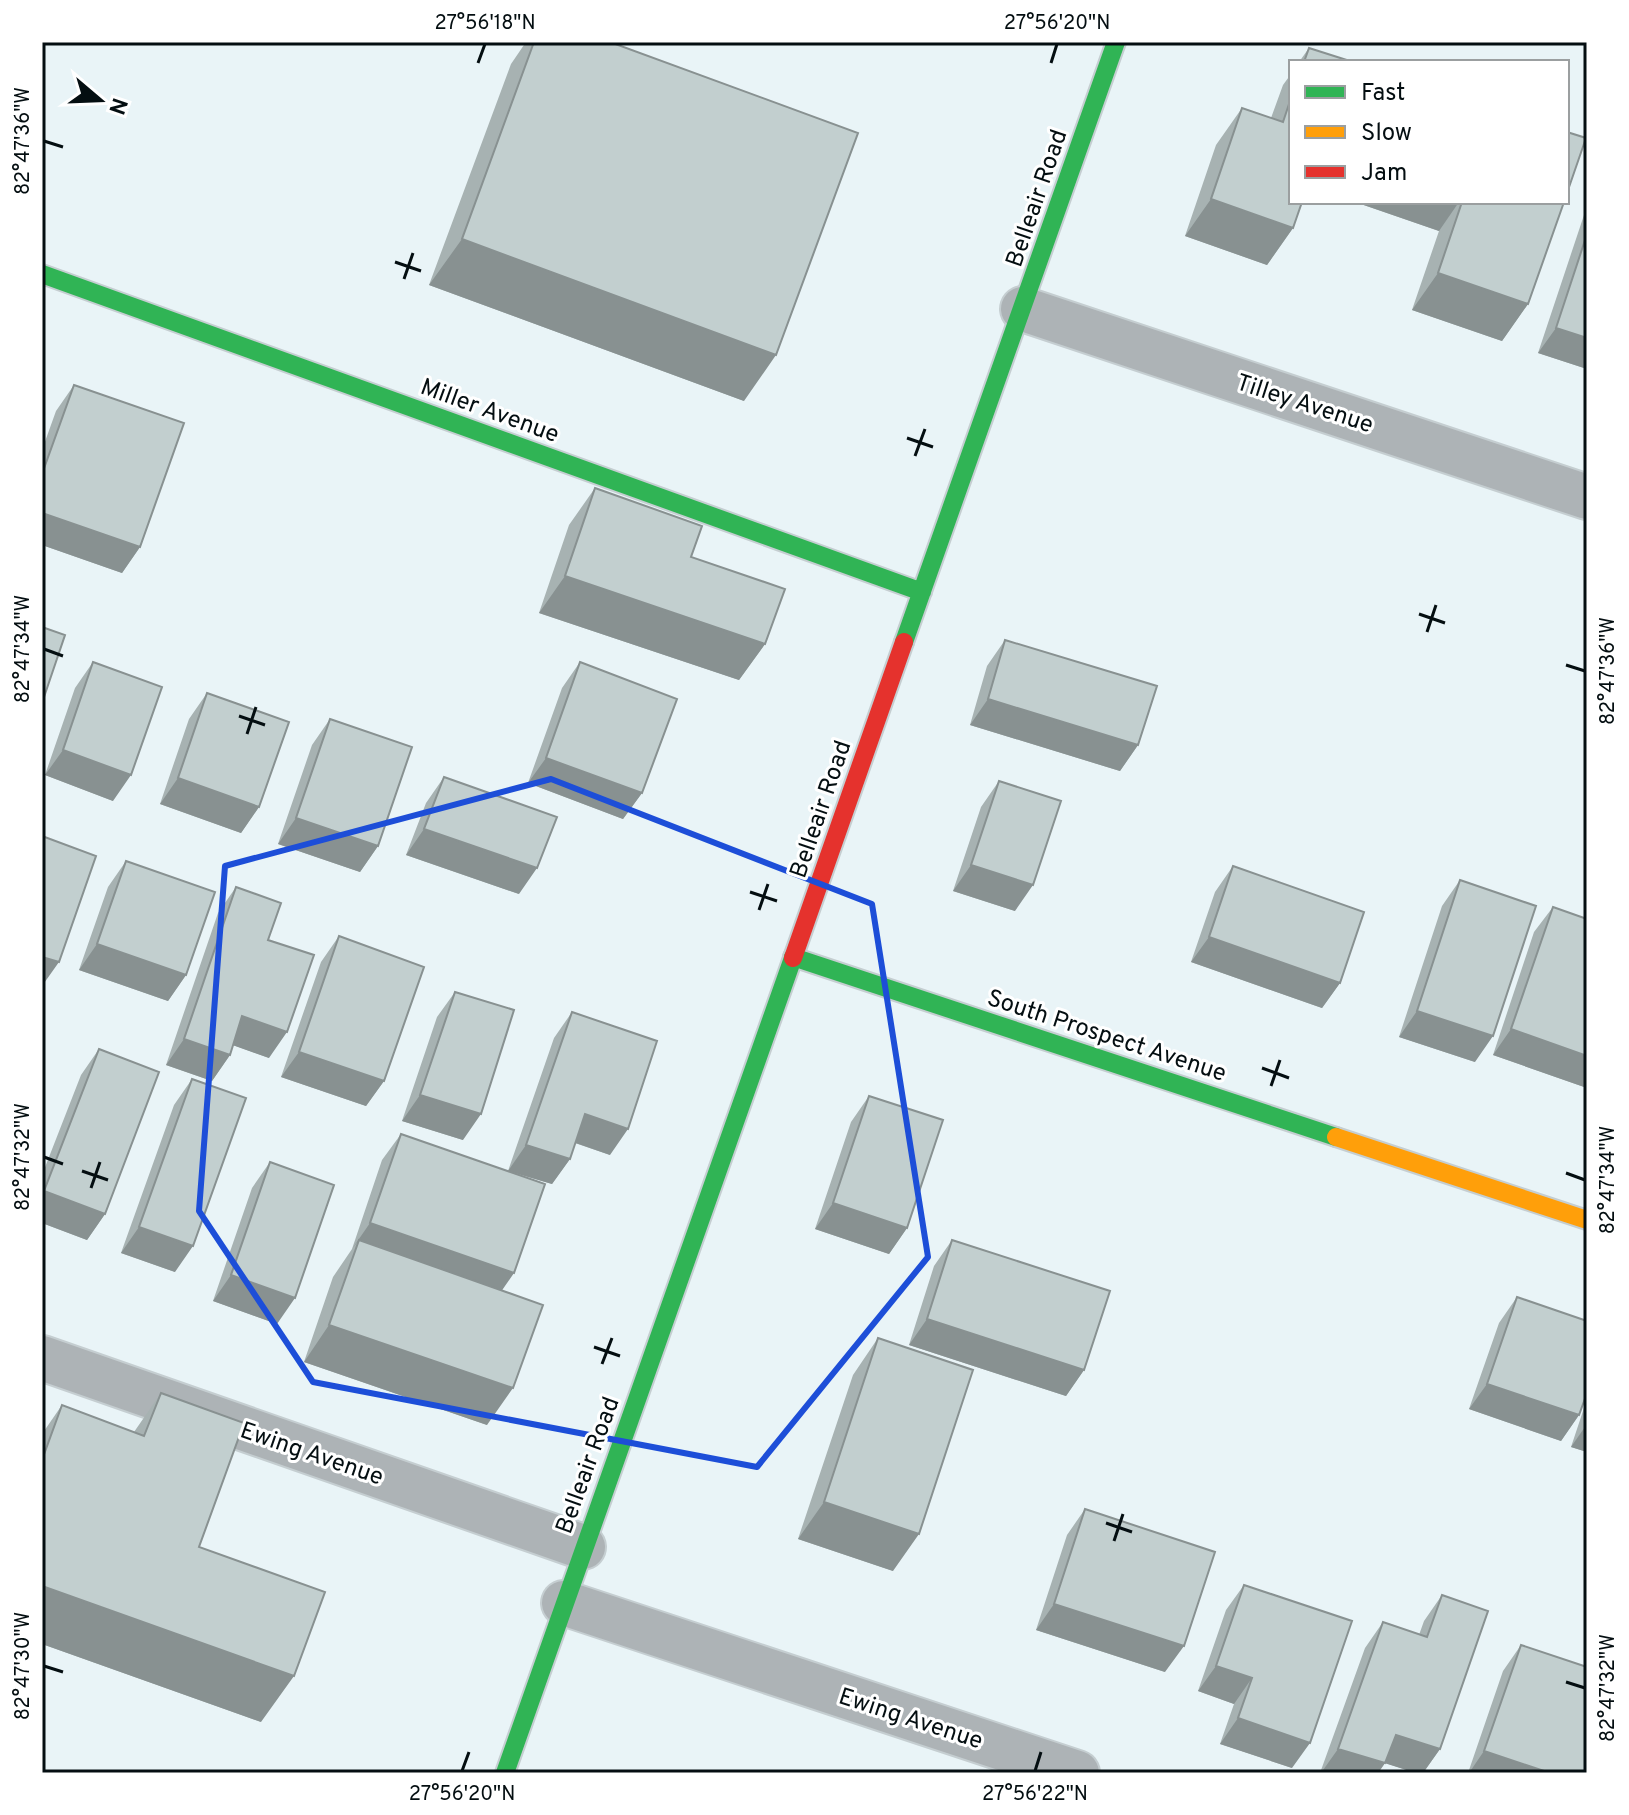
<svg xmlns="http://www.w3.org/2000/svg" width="1629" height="1815" font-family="Overpass,sans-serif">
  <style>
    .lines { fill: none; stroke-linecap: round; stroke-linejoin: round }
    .street-casing { stroke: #c5ced1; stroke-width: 48 }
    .fast-casing { stroke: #c5ced1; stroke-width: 22 }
    .slow-casing { stroke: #c5ced1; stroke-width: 22 }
    .jam-casing { stroke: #c5ced1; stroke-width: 22 }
    .street { stroke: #adb3b6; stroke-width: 44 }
    .fast { stroke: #30b455; stroke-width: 18 }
    .slow { stroke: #ff9f0a; stroke-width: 18 }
    .jam { stroke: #e5322d; stroke-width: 18 }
    .wall { fill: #a7b2b2 }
    .shaded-wall { fill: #889191 }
    .building { fill: #c2cfcf; stroke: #889191; stroke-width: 2 }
    .marked { fill: none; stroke: #1d4ed8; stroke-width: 6; stroke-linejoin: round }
    .ticks { fill: none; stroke: #040e11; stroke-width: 3 }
    .labels { text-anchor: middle; stroke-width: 6; stroke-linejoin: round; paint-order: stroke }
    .street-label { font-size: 24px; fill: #040e11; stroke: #fff }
    .neatline { fill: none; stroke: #040e11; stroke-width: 3 }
    .ticks-label { font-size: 20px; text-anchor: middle; fill: #040e11 }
  </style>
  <rect width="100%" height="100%" fill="#e9f4f7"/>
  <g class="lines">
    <defs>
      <path id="street" d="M1023,309L1587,497
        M42,1358L583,1547
        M564,1603L1077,1773"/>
      <path id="fast" d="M42,274L922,592
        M904,642L1116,42
        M793,957L1336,1137
        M505,1773L793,958"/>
      <path id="slow" d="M1336,1137L1587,1220"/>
      <path id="jam" d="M793,958L904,642"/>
    </defs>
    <use href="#street" class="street-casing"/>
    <use href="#fast" class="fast-casing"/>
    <use href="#slow" class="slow-casing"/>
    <use href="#jam" class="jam-casing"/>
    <use href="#street" class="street"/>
    <use href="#fast" class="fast"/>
    <use href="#slow" class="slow"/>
    <use href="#jam" class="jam"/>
  </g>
  <path class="wall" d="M526,42H610L744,401L429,285L511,64Z
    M1309,48L1353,62H1299Z
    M1291,74V202L1293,228L1267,265L1185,236L1216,145L1242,108L1271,118L1283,85Z
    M1355,202H1564L1528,304L1502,341L1412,310L1439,231Z
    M1587,210V369L1538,353L1584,215Z
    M74,385L140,547L122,573L42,545V450L56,411Z
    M595,488L691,557L765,644L739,680L539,613L569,525Z
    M1005,640L1138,745L1120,771L970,725L987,666Z
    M93,662L113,801L45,775L75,688Z
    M580,662L642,793L623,819L528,783L562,688Z
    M207,693L259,807L241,833L160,804L189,719Z
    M330,719L378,846L360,872L278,844L312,745Z
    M444,777L519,894L406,855L426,803Z
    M999,781L1015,911L953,891L981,807Z
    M126,861L186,975L168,1001L79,970L108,887Z
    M1233,866L1340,983L1322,1008L1191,962L1215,892Z
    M1460,880L1475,1062L1399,1037L1442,906Z
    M236,887L268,940L269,1058L233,1045L230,1055L212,1081L166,1065L218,913Z
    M1553,907L1587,919V1088L1493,1055L1534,932Z
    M339,936L384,1081L366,1106L281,1077L321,962Z
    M455,992L463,1140L402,1121L437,1017Z
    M572,1012L610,1155L575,1143L570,1159L552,1184L508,1171L554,1038Z
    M99,1049L105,1214L87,1240L42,1223V1175L81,1075Z
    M192,1079L175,1272L121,1253L174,1105Z
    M869,1096L907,1228L889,1254L815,1229L851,1122Z
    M401,1134L502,1290L487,1425L304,1362L333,1277L352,1249L382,1160Z
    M270,1162L277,1324L213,1301L252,1188Z
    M952,1240L1084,1370L1066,1396L909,1345L934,1266Z
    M1517,1297L1579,1415L1561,1441L1469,1409L1499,1323Z
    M878,1338L893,1571L798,1539L853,1375Z
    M161,1393L199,1547L261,1722L42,1644V1434L62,1405L134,1432Z
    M1587,1399V1452L1571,1447Z
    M1085,1509L1165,1672L1036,1630L1067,1535Z
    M1244,1585L1292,1768L1220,1744L1234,1704L1198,1691L1226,1610Z
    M1442,1595L1440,1749L1423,1773H1416L1385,1763L1378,1773H1320L1365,1648L1383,1622L1419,1635L1424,1621Z
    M1521,1645L1587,1773H1468L1503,1671Z"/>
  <path class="shaded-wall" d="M1211,199L1293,228L1267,265L1185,236Z
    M1355,202H1459L1439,231Z
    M462,239L776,355L744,401L429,285Z
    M1438,273L1528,304L1502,341L1412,310Z
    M1556,328L1587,338V369L1538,353Z
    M42,513L140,547L122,573L42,545Z
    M565,576L765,644L739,680L539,613Z
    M988,699L1138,745L1120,771L970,725Z
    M63,750L131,775L113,801L45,775Z
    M546,758L642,793L623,819L528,783Z
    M178,778L259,807L241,833L160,804Z
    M296,818L378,846L360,872L278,844Z
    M424,829L537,868L519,894L406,855Z
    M971,865L1033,885L1015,911L953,891Z
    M1209,937L1340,983L1322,1008L1191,962Z
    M97,944L186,975L168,1001L79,970Z
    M42,957L59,962L42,986Z
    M1417,1011L1493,1036L1475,1062L1399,1037Z
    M242,1016L287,1032L269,1058L224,1042Z
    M1511,1029L1587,1056V1088L1493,1055Z
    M184,1039L230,1055L212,1081L166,1065Z
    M299,1052L384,1081L366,1106L281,1077Z
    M420,1095L481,1114L463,1140L402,1121Z
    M585,1114L628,1129L610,1155L567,1140Z
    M526,1145L570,1159L552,1184L508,1171Z
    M44,1191L105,1214L87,1240L42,1223V1194Z
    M833,1203L907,1228L889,1254L815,1229Z
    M370,1223L514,1273L496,1299L359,1240L352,1249Z
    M139,1227L193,1246L175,1272L121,1253Z
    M231,1275L295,1298L277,1324L213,1301Z
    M927,1319L1084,1370L1066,1396L909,1345Z
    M329,1325L513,1388L487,1425L304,1362Z
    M1487,1384L1579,1415L1561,1441L1469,1409Z
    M1587,1424V1452L1571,1447Z
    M824,1502L919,1534L893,1571L798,1539Z
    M42,1586L294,1676L261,1722L42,1644Z
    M1054,1604L1184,1646L1165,1672L1036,1630Z
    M1216,1666L1252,1678L1234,1704L1198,1691Z
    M1238,1718L1310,1743L1292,1768L1220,1744Z
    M1396,1735L1440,1749L1423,1773H1416L1378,1761Z
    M1338,1749L1385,1763L1378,1773H1321Z
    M1484,1751L1550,1773H1469Z"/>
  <path class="building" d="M534,42H610L858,133L776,355L462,239Z
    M1309,48L1353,62H1304Z
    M1291,98V202H1302L1293,228L1211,199L1242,108L1283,122Z
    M1567,132L1586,138L1567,193Z
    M1462,202H1564L1528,304L1438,273Z
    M1587,234V338L1556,328Z
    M74,385L184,423L140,547L42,513V474Z
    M595,488L702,526L691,557L785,589L765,644L565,576Z
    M42,627L65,635L42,703Z
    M1005,640L1157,686L1138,745L988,699Z
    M93,662L162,687L131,775L63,750Z
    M580,662L677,699L642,793L546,758Z
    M207,693L289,722L259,807L178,778Z
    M330,719L412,747L378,846L296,818Z
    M444,777L557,817L537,868L424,829Z
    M999,781L1061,801L1033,885L971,865Z
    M42,836L96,856L59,962L42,957Z
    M126,861L215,892L186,975L97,944Z
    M1233,866L1364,912L1340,983L1209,937Z
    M1460,880L1536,906L1493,1036L1417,1011Z
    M236,887L281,903L268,940L314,955L287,1032L242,1016L230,1055L184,1039Z
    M1553,907L1587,919V1056L1511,1029Z
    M339,936L424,967L384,1081L299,1052Z
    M455,992L514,1010L481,1114L420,1095Z
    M572,1012L657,1041L628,1129L585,1114L570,1159L526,1145Z
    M99,1049L159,1072L105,1214L44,1191Z
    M192,1079L246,1098L193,1246L139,1227Z
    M869,1096L943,1120L907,1228L833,1203Z
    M401,1134L545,1184L514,1273L370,1223Z
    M270,1162L334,1185L295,1298L231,1275Z
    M359,1240L543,1305L513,1388L329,1325Z
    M952,1240L1110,1291L1084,1370L927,1319Z
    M1517,1297L1587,1321V1393L1579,1415L1487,1384Z
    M878,1338L973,1370L919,1534L824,1502Z
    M161,1393L244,1423L199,1547L325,1592L294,1676L42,1586V1460L62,1405L144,1436Z
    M1085,1509L1215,1552L1184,1646L1054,1604Z
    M1244,1585L1352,1621L1310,1743L1238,1718L1252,1678L1216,1666Z
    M1442,1595L1488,1611L1440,1749L1396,1735L1385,1763L1338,1749L1383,1622L1427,1637Z
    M1521,1645L1587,1667V1773H1550L1484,1751Z"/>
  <path class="marked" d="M551,779L872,904L928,1257L757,1467L313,1382L199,1211L225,866Z"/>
  <path class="ticks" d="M478,63L485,44M1051,63L1057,44M44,141L63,147M395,262L421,271M404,279L413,253M907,438L933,447M915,456L925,429M1419,614L1445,623M1427,632L1436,605M44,649L63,656M1566,665L1585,671M239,716L265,725M247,734L256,707M750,892L777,901M759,910L768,884M1262,1068L1289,1078M1271,1086L1280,1060M44,1157L63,1164M82,1171L108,1180M1566,1173L1585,1180M91,1188L100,1162M594,1347L620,1356M602,1364L612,1338M1106,1523L1132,1532M1114,1541L1123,1514M44,1666L63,1672M1566,1682L1585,1688M462,1771L469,1752M1035,1771L1041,1752"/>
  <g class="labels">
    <g class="street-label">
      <text transform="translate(1036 198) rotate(-71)" y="8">Belleair Road</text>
      <text transform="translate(1305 403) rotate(18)" y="8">Tilley Avenue</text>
      <text transform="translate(490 410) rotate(20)" y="8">Miller Avenue</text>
      <text transform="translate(820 809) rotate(-71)" y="8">Belleair Road</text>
      <text transform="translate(1107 1035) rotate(18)" y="8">South Prospect Avenue</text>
      <text transform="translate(312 1453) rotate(19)" y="8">Ewing Avenue</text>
      <text transform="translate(587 1465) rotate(-70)" y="8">Belleair Road</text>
      <text transform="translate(911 1718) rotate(18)" y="8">Ewing Avenue</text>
    </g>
  </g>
  <rect width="1629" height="1815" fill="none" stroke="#ffffff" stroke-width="88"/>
  <rect x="1289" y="60" width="280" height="144" fill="#ffffff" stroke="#9b9fa0" stroke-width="2"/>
  <rect x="1305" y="86" width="40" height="12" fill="#30b455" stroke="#9b9fa0" stroke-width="2"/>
  <text x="1361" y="100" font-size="24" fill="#040e11">Fast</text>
  <rect x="1305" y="126" width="40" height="12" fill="#ff9f0a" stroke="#9b9fa0" stroke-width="2"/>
  <text x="1361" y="140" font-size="24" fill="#040e11">Slow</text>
  <rect x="1305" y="166" width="40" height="12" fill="#e5322d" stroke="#9b9fa0" stroke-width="2"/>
  <text x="1361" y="180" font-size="24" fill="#040e11">Jam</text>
  <g transform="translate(100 100) rotate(109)" stroke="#ffffff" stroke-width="6" paint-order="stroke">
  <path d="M0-6L14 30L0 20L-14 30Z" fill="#040e11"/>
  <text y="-12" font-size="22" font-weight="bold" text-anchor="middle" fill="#040e11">N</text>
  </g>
  <rect x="44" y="44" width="1541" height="1727" class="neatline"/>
  <g class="ticks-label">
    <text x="485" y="29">27°56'18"N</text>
    <text x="1057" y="29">27°56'20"N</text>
    <text transform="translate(22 141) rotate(-90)" y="7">82°47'36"W</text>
    <text transform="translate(22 649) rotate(-90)" y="7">82°47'34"W</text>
    <text transform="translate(1607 671) rotate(-90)" y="7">82°47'36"W</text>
    <text transform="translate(22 1157) rotate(-90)" y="7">82°47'32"W</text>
    <text transform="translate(1607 1180) rotate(-90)" y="7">82°47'34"W</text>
    <text transform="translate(22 1666) rotate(-90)" y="7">82°47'30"W</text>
    <text transform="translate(1607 1688) rotate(-90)" y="7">82°47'32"W</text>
    <text x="462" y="1800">27°56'20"N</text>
    <text x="1035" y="1800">27°56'22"N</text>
  </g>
</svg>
